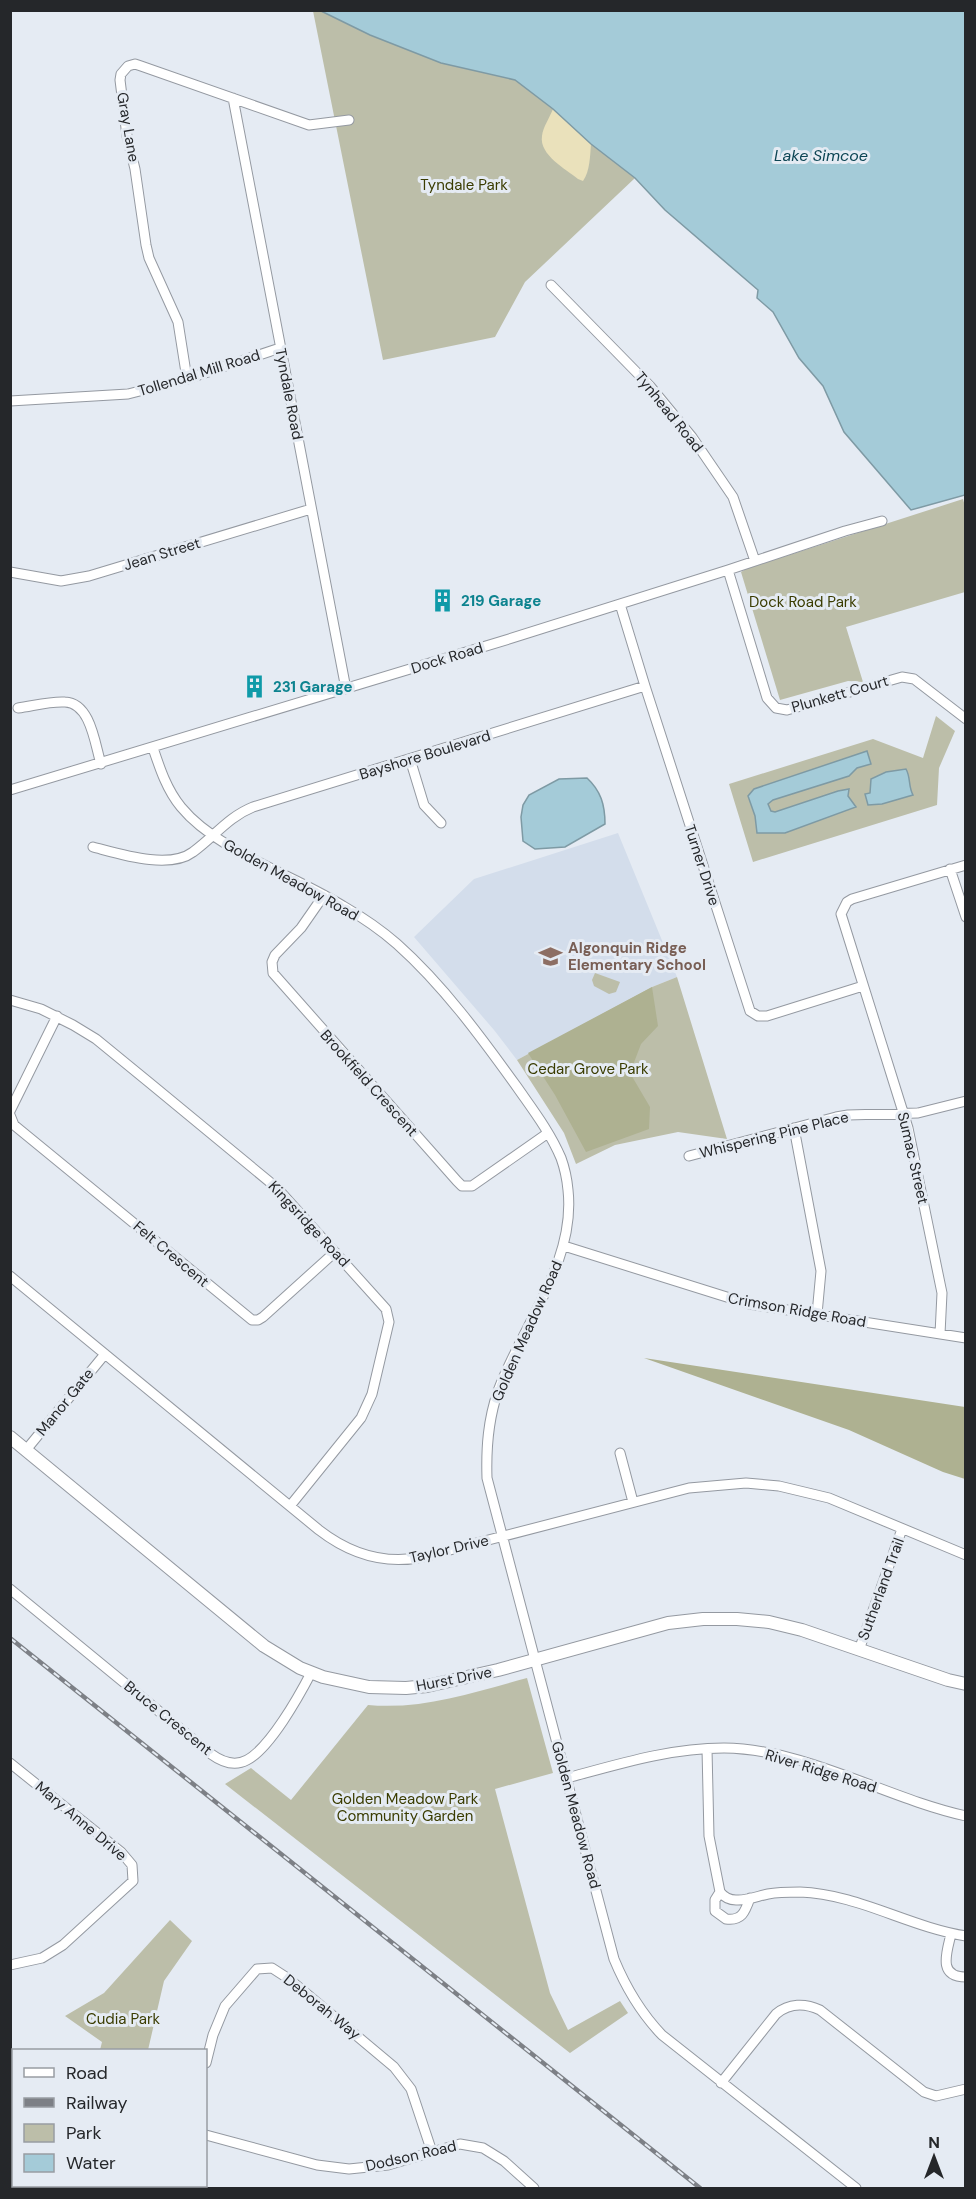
<svg xmlns="http://www.w3.org/2000/svg" width="976" height="2199" font-family="'DM Sans',sans-serif">
  <style>
    .built { fill: #d3ddeb }
    .green { fill: #bcbea9 }
    .forest { fill: #aeb191 }
    .sand { fill: #eae1bb }
    .water { fill: #a4cbd8; stroke: #7e9aa4; stroke-width: 1.5 }
    .lines { fill: none; stroke-linecap: round; stroke-linejoin: round }
    .minor-casing { stroke: #9499a1; stroke-width: 11 }
    .tertiary-casing { stroke: #9499a1; stroke-width: 14 }
    .minor { stroke: #fff; stroke-width: 9 }
    .tertiary { stroke: #fff; stroke-width: 12 }
    .rail-casing { stroke: #7d8086; stroke-width: 4.5 }
    .rail { stroke: #e5ebf3; stroke-width: 2; stroke-dasharray: 7; stroke-linecap: butt }
    .labels { text-anchor: middle; stroke-width: 6; stroke-linejoin: round; paint-order: stroke }
    .street-label { font-size: 15px; fill: #25272a; stroke: #e5ebf3 }
    .park-label { font-size: 15px; fill: #3a3c01; stroke: #e5ebf3 }
    .culture-label { font-size: 15px; font-weight: bold; fill: #0d838f; stroke: #e5ebf3; text-anchor: start }
    .education-label { font-size: 15px; font-weight: bold; fill: #785e54; stroke: #e5ebf3; text-anchor: start }
    .water-label { font-size: 16px; font-style: italic; fill: #0d4554; stroke: #e5ebf3 }
  </style>
  <rect width="100%" height="100%" fill="#e5ebf3"/>
  <path class="built" d="M618,833L677,977L652,987L517,1060L494,1030L414,937L474,879Z"/>
  <path class="green" d="M313,11H321L370,35L441,63L515,80L553,109L591,144L635,178L525,282L495,337L383,360Z
    M963,499L966,510L965,592L846,627L863,682L848,681L780,700L741,572L746,569Z
    M936,716L955,731L939,768L937,805L753,862L729,784L873,739L923,758Z
    M595,973L620,982L616,992L609,994L594,986L592,980Z
    M677,977L727,1139L678,1132L615,1145L576,1164L564,1133L517,1060L652,987Z
    M527,1678L553,1773L495,1789L550,1993L568,2030L620,2001L628,2013L570,2053L225,1784L251,1768L291,1800L368,1705C423,1710 475,1692 527,1678Z
    M170,1920L192,1941L164,1981L148,2050H100L102,2042L65,2016L104,1993Z"/>
  <path class="forest" d="M652,987L658,1026L641,1044L630,1073L650,1107L649,1129L586,1152L555,1095L528,1053Z
    M644,1358L965,1407V1479L943,1472L849,1430Z"/>
  <path class="sand" d="M553,109L591,144C590,156 590,171 583,181L578,179C566,169 539,155 542,136C543,127 550,117 553,109Z"/>
  <path class="water" d="M321,11H965V495L911,510L844,432L823,386L799,358L773,312L757,298L758,290L665,210L635,178L591,144L553,109L515,80L441,63L370,35Z
    M867,751L871,764L857,768L849,776L773,800L768,804L771,811L775,812L838,791L849,789L848,796L856,807L785,833H757L755,816L748,796L754,789Z
    M906,769C911,778 908,786 913,795L882,804L868,805L865,794L870,793L871,779L886,772Z
    M587,778C601,791 605,805 605,824L565,847L535,849L523,841L521,817L523,805L529,795L559,779Z"/>
  <g class="lines">
    <defs>
      <path id="minor" d="M233,98L346,689
        M551,285L650,386L692,437L733,497L755,561
        M187,379L178,322L149,258L146,245L135,169L127,136L120,80L121,74L128,66L135,64L141,66L309,125L349,120
        M10,401L128,394L187,379L280,348
        M728,570L767,698L776,708L787,710L902,677L914,679L966,719
        M10,572L61,581L89,576L311,509
        M620,604L645,686L750,1011L758,1016H767L863,986
        M18,708C33,706 50,701 65,702C91,703 95,745 101,764
        M153,748C160,769 167,790 181,807C217,851 294,875 343,906C362,917 381,930 397,944C443,985 481,1037 517,1087C533,1110 550,1132 561,1158C565,1169 567,1179 568,1190C576,1262 522,1326 498,1391C488,1420 486,1447 487,1478L614,1959C626,1988 640,2012 662,2035L856,2188
        M410,759L424,805L441,823
        M10,790L509,639L728,570L845,531L882,521
        M93,847C120,854 169,870 193,852C214,837 228,817 253,807L645,686
        M950,869L966,917
        M324,895L301,928L275,955L272,962L273,973L457,1181L462,1186H472L548,1133
        M10,1000L41,1009L73,1025L96,1039L151,1084L277,1188L386,1309L389,1322L372,1394L361,1418L290,1506
        M10,1111L57,1016
        M10,1115L14,1125L252,1320H258L263,1317L335,1252
        M794,1128L821,1271L817,1314
        M689,1156L836,1117L848,1115L918,1113L966,1101
        M564,1246L749,1304L966,1338
        M10,1276L319,1530C350,1554 384,1565 423,1557L689,1488L746,1483L779,1486L829,1498L966,1555
        M940,1334L942,1293L908,1128L841,914L847,902L852,899L966,865
        M26,1450L105,1354
        M620,1453L633,1502
        M10,1589L211,1754C222,1762 234,1767 247,1760C270,1748 299,1696 311,1673
        M859,1650L902,1529
        M707,1749L709,1836L720,1892C724,1897 730,1900 736,1900C746,1901 758,1896 768,1894C778,1892 789,1892 800,1892C858,1894 909,1927 966,1936
        M10,1763L121,1852L132,1865L133,1881L63,1945L42,1958L10,1965
        M567,1778C619,1764 670,1748 724,1748C807,1749 885,1798 966,1816
        M720,1892L715,1900V1911L726,1919C742,1921 745,1912 750,1898
        M951,1934C947,1952 937,1977 966,1977
        M206,2063L213,2035L225,2006L257,1969L272,1968L289,1979L394,2067L411,2089L432,2152
        M10,2075L14,2079
        M721,2083L776,2014C789,2003 805,2003 820,2010L924,2092L936,2096L966,2089
        M206,2135L317,2165L349,2169L388,2165L460,2144L483,2148L504,2161L534,2188
        M121,2188L122,2186"/>
      <path id="tertiary" d="M10,1437L264,1646L300,1668L323,1677L369,1687L406,1688L427,1686L498,1670L668,1623L703,1619H737L769,1622L802,1630L948,1680L966,1684"/>
    </defs>
    <use href="#minor" class="minor-casing"/>
    <use href="#tertiary" class="tertiary-casing"/>
    <use href="#minor" class="minor"/>
    <use href="#tertiary" class="tertiary"/>
    <defs>
      <path id="rail" d="M10,1638L700,2188"/>
    </defs>
    <use href="#rail" class="rail-casing"/>
    <use href="#rail" class="rail"/>
  </g>
  <defs>
    <symbol id="building-bare" viewBox="-9 -9 18 18"><path d="M-4-6H4V6H1V3H-1V6H-4ZM-2.5-4.3h1.7v1.8h-1.7ZM.8-4.3h1.7v1.8H.8ZM-2.5-1h1.7V.8h-1.7ZM.8-1h1.7V.8H.8Z" fill="#0f9aa8" stroke="#e5ebf3" stroke-width="2.5" paint-order="stroke"/></symbol>
    <symbol id="school-bare" viewBox="-9 -9 18 18"><path d="M0-5L7-2L0 1L-7-2ZM-4 1L0 2.5L4 1V4Q0 6-4 4Z" fill="#8d6e63" stroke="#e5ebf3" stroke-width="2.5" paint-order="stroke"/></symbol>
  </defs>
  <g fill-rule="evenodd">
    <use href="#building-bare" x="426" y="584" width="33" height="33"/>
    <use href="#building-bare" x="238" y="670" width="33" height="33"/>
    <use href="#school-bare" x="534" y="940" width="33" height="33"/>
  </g>
  <g class="labels">
    <g class="street-label">
      <text transform="translate(128 127) rotate(80)" y="5">Gray Lane</text>
      <text transform="translate(199 373) rotate(-17)" y="5">Tollendal Mill Road</text>
      <text transform="translate(289 394) rotate(79)" y="5">Tyndale Road</text>
      <text transform="translate(669 412) rotate(51)" y="5">Tynhead Road</text>
      <text transform="translate(162 554) rotate(-17)" y="5">Jean Street</text>
      <text transform="translate(447 658) rotate(-17)" y="5">Dock Road</text>
      <text transform="translate(840 694) rotate(-16)" y="5">Plunkett Court</text>
      <text transform="translate(425 755) rotate(-17)" y="5">Bayshore Boulevard</text>
      <text transform="translate(702 865) rotate(72)" y="5">Turner Drive</text>
      <text transform="translate(291 880) rotate(29)" y="5">Golden Meadow Road</text>
      <text transform="translate(369 1083) rotate(48)" y="5">Brookfield Crescent</text>
      <text transform="translate(774 1135) rotate(-14)" y="5">Whispering Pine Place</text>
      <text transform="translate(913 1158) rotate(77)" y="5">Sumac Street</text>
      <text transform="translate(309 1224) rotate(47)" y="5">Kingsridge Road</text>
      <text transform="translate(171 1254) rotate(40)" y="5">Felt Crescent</text>
      <text transform="translate(797 1310) rotate(10)" y="5">Crimson Ridge Road</text>
      <text transform="translate(527 1331) rotate(-66)" y="5">Golden Meadow Road</text>
      <text transform="translate(65 1402) rotate(-51)" y="5">Manor Gate</text>
      <text transform="translate(449 1549) rotate(-13)" y="5">Taylor Drive</text>
      <text transform="translate(881 1589) rotate(-70)" y="5">Sutherland Trail</text>
      <text transform="translate(454 1679) rotate(-11)" y="5">Hurst Drive</text>
      <text transform="translate(168 1718) rotate(39)" y="5">Bruce Crescent</text>
      <text transform="translate(821 1771) rotate(17)" y="5">River Ridge Road</text>
      <text transform="translate(576 1815) rotate(75)" y="5">Golden Meadow Road</text>
      <text transform="translate(81 1821) rotate(40)" y="5">Mary Anne Drive</text>
      <text transform="translate(322 2007) rotate(39)" y="5">Deborah Way</text>
      <text transform="translate(411 2156) rotate(-13)" y="5">Dodson Road</text>
    </g>
    <g class="park-label">
      <text x="464" y="190">Tyndale Park</text>
      <text x="803" y="607">Dock Road Park</text>
      <text x="588" y="1074">Cedar Grove Park</text>
      <text x="405" y="1804">Golden Meadow Park<tspan x="405" dy="17">Community Garden</tspan></text>
      <text x="123" y="2024">Cudia Park</text>
    </g>
    <g class="culture-label">
      <text x="461" y="606">219 Garage</text>
      <text x="273" y="692">231 Garage</text>
    </g>
    <g class="education-label">
      <text x="568" y="953">Algonquin Ridge<tspan x="568" dy="17">Elementary School</tspan></text>
    </g>
    <g class="water-label">
      <text x="821" y="161">Lake Simcoe</text>
    </g>
  </g>
  <rect width="976" height="2199" fill="none" stroke="#25272a" stroke-width="24"/>
  <rect x="12" y="2049" width="195" height="138" fill="#e5ebf3" stroke="#989da3" stroke-width="1.5"/>
  <rect x="24" y="2068" width="30" height="9" fill="#ffffff" stroke="#989da3" stroke-width="1.5"/>
  <text x="66" y="2079" font-size="18" fill="#25272a">Road</text>
  <rect x="24" y="2098" width="30" height="9" fill="#7d8086" stroke="#989da3" stroke-width="1.5"/>
  <text x="66" y="2109" font-size="18" fill="#25272a">Railway</text>
  <rect x="24" y="2124" width="30" height="18" fill="#bcbea9" stroke="#989da3" stroke-width="1.5"/>
  <text x="66" y="2139" font-size="18" fill="#25272a">Park</text>
  <rect x="24" y="2154" width="30" height="18" fill="#a4cbd8" stroke="#989da3" stroke-width="1.5"/>
  <text x="66" y="2169" font-size="18" fill="#25272a">Water</text>
  <g transform="translate(934 2157)" stroke="#e5ebf3" stroke-width="4.5" paint-order="stroke">
  <path d="M0-4.5L10 22L0 15L-10 22Z" fill="#25272a"/>
  <text y="-9" font-size="16" font-weight="bold" text-anchor="middle" fill="#25272a">N</text>
  </g>
</svg>
